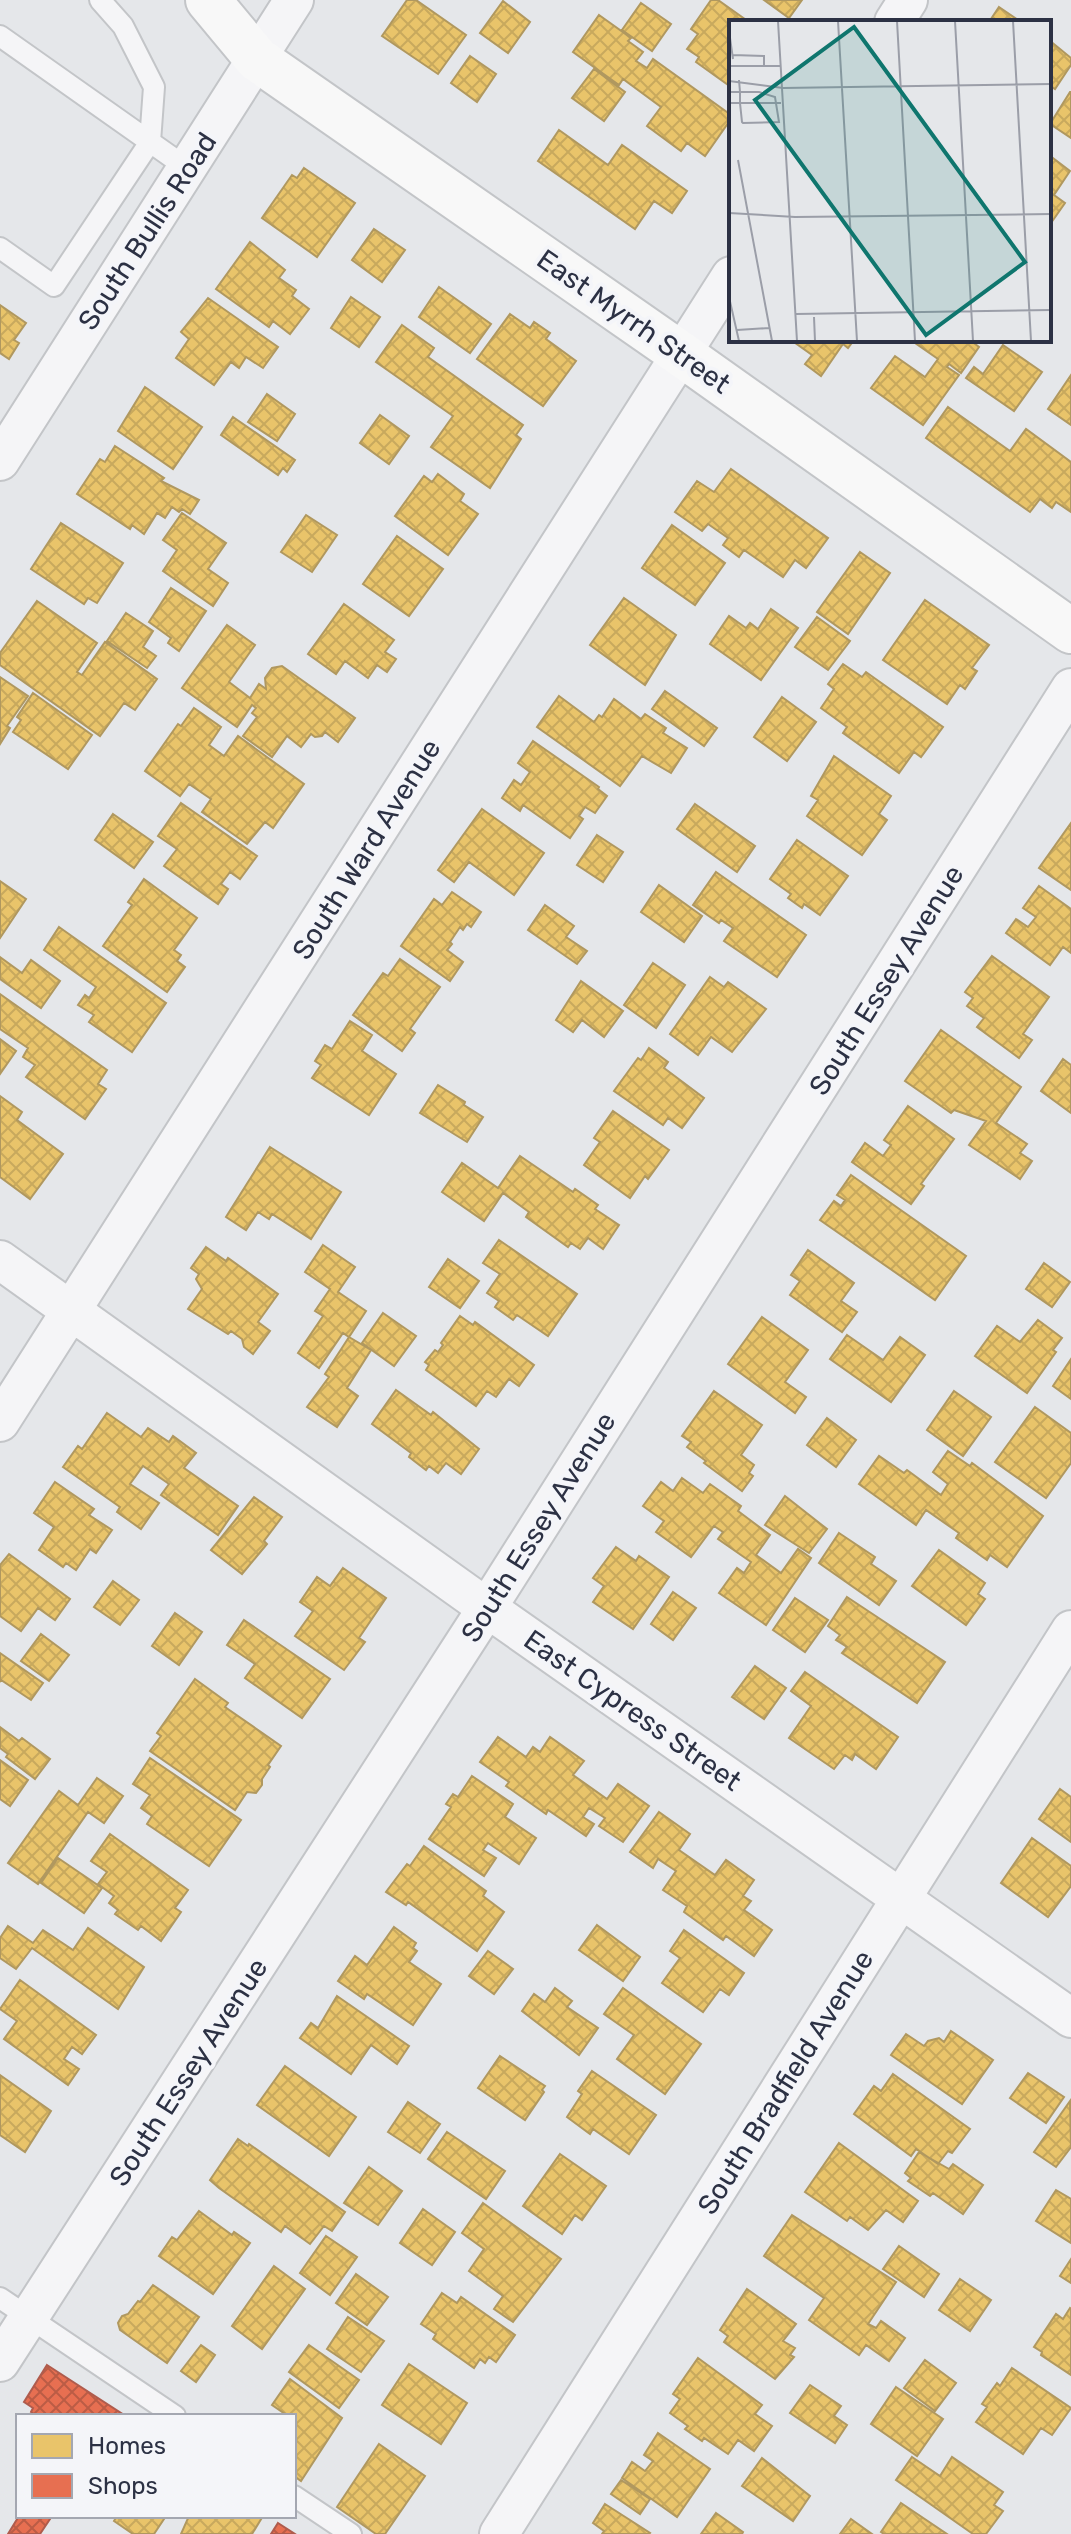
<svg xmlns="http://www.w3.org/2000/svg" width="1071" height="2534" font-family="Rubik,sans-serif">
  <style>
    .homes { fill: url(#homes-cross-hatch); stroke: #b0985f; stroke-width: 2 }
    .shops { fill: url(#shops-cross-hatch); stroke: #af5c4d; stroke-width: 2 }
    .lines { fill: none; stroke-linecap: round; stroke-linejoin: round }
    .lane-casing { stroke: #c3c5c8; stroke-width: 24 }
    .street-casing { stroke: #c3c5c8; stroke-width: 42 }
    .secondary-casing { stroke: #c3c5c8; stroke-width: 48 }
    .lane { stroke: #f5f5f7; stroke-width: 20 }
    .street { stroke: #f5f5f7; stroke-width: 38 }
    .secondary { stroke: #f8f8f8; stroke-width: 44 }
    .labels { text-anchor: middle; stroke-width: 8; stroke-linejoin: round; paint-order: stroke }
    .street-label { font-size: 28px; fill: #2c3144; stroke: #f4f5f9 }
    .inset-road { fill: none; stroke: #9b9ea8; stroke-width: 2 }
    .view { fill: #0f766e; fill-opacity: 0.15; stroke: #0f766e; stroke-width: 4 }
    .inset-edge { fill: none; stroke: #2c3144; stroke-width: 4 }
  </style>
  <defs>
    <pattern id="homes-cross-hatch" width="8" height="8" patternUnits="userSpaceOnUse" patternTransform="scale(2)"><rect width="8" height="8" fill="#e9c46a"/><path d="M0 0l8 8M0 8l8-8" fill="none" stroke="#c8a95d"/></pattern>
    <pattern id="shops-cross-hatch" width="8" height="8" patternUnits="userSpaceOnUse" patternTransform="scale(2)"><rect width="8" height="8" fill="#e76f51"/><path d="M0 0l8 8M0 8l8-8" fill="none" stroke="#bb5c45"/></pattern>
  </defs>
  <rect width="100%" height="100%" fill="#e5e7ea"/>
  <path class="homes" d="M407,0H416L466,35L438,74L382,36Z
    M711,0H718L749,22H731V87L696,62L699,57L687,49L698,34L691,29Z
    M764,0H802L789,18Z
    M503,1L530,22L508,53L480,33Z
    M641,3L671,24L652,51L622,30Z
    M999,7L1021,22H989Z
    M599,15L631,38L628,41L643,52L636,61L647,68L653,59L731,115V119L705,156L687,143L681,151L647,126L661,107L623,79L619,85L573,52Z
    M1049,40L1071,58V65L1055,89L1049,85Z
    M470,56L496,74L477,102L451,83Z
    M594,69L625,92L604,121L572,98Z
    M1070,92H1071V138L1050,124Z
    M559,130L608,165L622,145L687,191L672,213L654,201L635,229L538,161Z
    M1049,155L1070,171L1054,195L1065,203L1051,223Z
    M304,168L355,203L317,257L262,218L292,175L297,178Z
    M374,229L405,250L382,282L352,260Z
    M250,242L285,270L279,278L296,290L292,296L309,309L290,334L273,321L269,327L216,289Z
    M439,287L491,324L470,353L419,317Z
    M351,297L380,317L359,347L331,328Z
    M208,298L278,347L263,368L246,357L239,368L231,362L214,385L176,358L189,339L181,332Z
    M0,305L26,323L14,340L19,343L9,359L0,353Z
    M510,314L530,328L534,322L550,333L546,339L576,361L543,406L477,359Z
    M402,325L434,348L428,357L523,425L516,435L521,439L490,488L431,447L453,416L376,362Z
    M791,340H854L848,348L843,344L821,376L805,364L812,355Z
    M917,340H970L979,347L961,373L949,364L947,367L959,375L923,425L871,388L895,356L925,377L938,359L915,343Z
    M1003,345L1042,372L1014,411L966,378L974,367L983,374Z
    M1071,375V425L1048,409Z
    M145,387L202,427L173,469L118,431Z
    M267,394L295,414L277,441L248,422Z
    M948,407L1010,451L1026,429L1071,462V512L1056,502L1052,508L1040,499L1030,512L926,438Z
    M380,415L409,436L389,464L360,443Z
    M233,417L295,460L287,472L283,468L278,475L221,435Z
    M115,446L164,478L161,481L199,500L190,514L182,509L179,512L172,507L165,518L157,513L144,534L132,525L130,529L77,494L100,459L105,462Z
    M731,469L828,538L806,568L795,560L783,577L744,550L739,557L723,545L728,538L708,524L702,531L675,512L697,481L714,492Z
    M438,474L464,494L460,501L478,514L448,555L395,516L424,476L432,482Z
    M182,513L226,543L208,569L228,583L213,606L163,571L177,550L163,540Z
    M306,515L337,535L312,572L281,552Z
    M61,523L123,563L97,603L88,598L84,604L31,569Z
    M672,525L725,563L695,605L642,568Z
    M397,536L443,569L409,616L363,584Z
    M860,552L890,573L848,634L817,612Z
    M171,588L206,611L179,651L168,643L171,638L149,622Z
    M624,598L676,635L645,685L590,645Z
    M925,600L989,645L972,668L977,671L965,689L960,685L947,704L883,660Z
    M37,601L97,643L77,672L82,675L105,642L157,679L135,710L124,703L100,736L0,665V653Z
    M344,604L394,640L385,652L396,659L387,672L377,665L368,678L345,661L336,674L308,654Z
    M771,609L798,628L761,680L710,644L729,616L746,628L750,623L758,629Z
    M126,613L153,631L143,647L156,656L147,668L107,641Z
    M817,617L850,641L828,670L795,647Z
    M227,625L255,645L229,682L250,698L259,684L266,689L265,678L272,668L282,666L355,718L338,742L325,732L322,736L315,737L311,734L301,747L287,736L272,757L243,736L257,717L252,713L256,708L252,705L237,727L182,688Z
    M843,664L862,677L866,672L943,727L921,757L914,752L899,773L843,733L847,727L821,708L834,689L828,684Z
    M0,677L28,696L7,726L10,728L0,744Z
    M665,691L717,728L704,746L652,709Z
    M33,693L92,735L68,769L13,732L21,720L17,717Z
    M559,696L594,722L599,715L602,717L614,699L641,719L645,714L666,728L663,733L687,748L671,773L642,756L620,786L537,727Z
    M782,697L816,722L787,761L754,737Z
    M194,708L221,727L209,745L224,756L238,736L304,784L273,828L265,822L247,844L202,812L211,799L189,784L180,796L145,771L178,724L181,726Z
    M533,741L599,787L598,789L607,796L595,813L585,807L579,816L583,819L570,838L523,805L520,811L502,798L514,780L521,785L530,772L518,763Z
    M834,756L891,796L879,814L887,820L862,855L807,816L818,800L811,796Z
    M181,803L257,856L240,879L230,872L221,884L228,889L218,904L164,866L177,849L158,836Z
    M695,804L755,846L737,872L677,829Z
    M482,809L544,853L514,895L469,862L454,882L438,870Z
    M113,814L153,842L134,868L95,840Z
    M1071,823V890L1039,868Z
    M597,835L623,852L603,882L577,865Z
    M797,840L848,876L820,915L804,904L802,908L788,898L791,894L770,879Z
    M716,872L806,935L777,977L724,941L733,928L721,920L719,923L693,905Z
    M144,879L197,918L174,950L181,955L177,961L185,967L167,992L103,946L132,905L128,902Z
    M0,881L26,899L0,938Z
    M659,885L702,916L684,942L641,912Z
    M1039,886L1071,909V953L1063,947L1050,965L1006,933L1016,919L1028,927L1036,917L1023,908Z
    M452,892L481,912L471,927L467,924L463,930L460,927L450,942L452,944L447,950L463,962L450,981L401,946L434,899L442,905Z
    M545,905L574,926L566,937L587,951L577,964L528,930Z
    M59,927L166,1003L132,1052L89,1022L94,1015L78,1005L85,995L89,998L96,987L44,950Z
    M992,956L1049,997L1023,1034L1032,1040L1019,1058L977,1027L984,1018L967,1006L973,998L965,992Z
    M0,957L22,973L31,960L60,981L41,1008L0,979Z
    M400,959L440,987L410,1029L415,1033L402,1051L353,1015L383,973L388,976Z
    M653,963L685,985L656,1028L624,1005Z
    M710,977L724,987L728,982L766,1009L732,1052L711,1037L698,1055L670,1034Z
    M581,981L623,1011L604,1037L582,1020L573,1032L556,1020Z
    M0,994L107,1070L98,1084L106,1089L85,1119L26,1077L35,1065L23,1057L28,1048L0,1029Z
    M350,1021L372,1035L362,1051L396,1074L369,1115L312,1078L321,1065L315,1061L325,1045L332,1049Z
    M941,1030L1021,1087L996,1123L1027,1144L1020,1153L1032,1161L1020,1179L969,1145L986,1121L954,1110L951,1113L905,1081Z
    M0,1039L16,1051L0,1074Z
    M649,1048L668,1062L664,1068L704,1098L682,1128L668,1118L663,1125L614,1091L638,1058L641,1060Z
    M1063,1059L1071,1065V1113L1041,1091Z
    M438,1085L465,1102L464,1105L483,1117L467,1142L420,1113Z
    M0,1096L22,1112L17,1120L63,1154L30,1199L0,1177Z
    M908,1106L954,1139L921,1184L924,1186L911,1204L852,1162L865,1143L883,1156L891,1145L884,1140Z
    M613,1111L669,1150L648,1179L645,1176L630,1198L584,1165L600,1142L594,1138Z
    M270,1147L341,1192L311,1239L272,1214L269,1219L258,1212L246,1230L226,1217Z
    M520,1156L573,1192L575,1189L598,1205L595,1209L619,1225L603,1249L588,1238L580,1249L571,1243L568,1247L526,1217L529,1212L503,1193L484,1221L442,1192L462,1163L498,1188Z
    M851,1175L966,1256L935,1300L820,1220L834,1201L841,1206L845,1200L837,1195Z
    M499,1240L577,1294L548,1336L517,1315L513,1320L495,1307L499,1301L487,1293L500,1274L483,1263Z
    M323,1245L355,1267L338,1292L366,1311L349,1337L343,1333L319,1368L298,1353L323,1316L315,1311L330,1289L305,1272Z
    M206,1247L226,1261L228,1258L278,1294L258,1322L270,1331L253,1354L244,1347L242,1339L231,1331L228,1334L188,1309L202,1289L196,1279L199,1274L191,1268Z
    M808,1250L854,1283L841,1301L857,1312L842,1332L790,1295L800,1281L791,1275Z
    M448,1259L479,1281L460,1308L429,1287Z
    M1044,1263L1070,1282L1052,1307L1026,1289Z
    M383,1313L416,1336L394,1366L362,1343Z
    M460,1316L473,1325L475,1322L534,1365L519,1386L509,1379L496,1397L487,1391L476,1406L426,1370L429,1365L425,1362L435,1350L438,1352L443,1345L441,1343Z
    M762,1317L808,1350L785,1382L806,1397L795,1413L728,1364Z
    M1038,1320L1062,1338L1053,1350L1056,1352L1027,1393L975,1356L997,1326L1020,1342Z
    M847,1335L883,1360L900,1337L925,1355L891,1402L830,1359Z
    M349,1337L371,1350L347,1388L358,1396L337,1427L307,1407L329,1377L325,1374Z
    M1071,1359V1399L1053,1386Z
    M396,1390L431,1415L433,1412L479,1449L461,1474L446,1463L438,1473L429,1466L426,1470L409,1457L411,1453L372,1424Z
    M714,1391L762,1425L741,1455L754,1465L749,1473L753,1476L742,1491L704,1463L706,1461L687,1447L691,1442L682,1436Z
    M954,1391L991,1417L963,1456L927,1430Z
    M1035,1407L1071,1433V1463L1046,1498L995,1462Z
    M107,1413L141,1437L148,1428L169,1442L173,1436L196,1453L184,1468L238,1506L218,1535L161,1495L169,1484L143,1466L130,1484L159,1503L141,1529L117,1512L120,1507L63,1467L78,1446L82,1449Z
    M827,1418L856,1440L836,1467L807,1445Z
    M948,1451L970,1466L972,1463L1043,1516L1007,1567L990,1555L987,1560L956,1538L959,1533L926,1510L916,1525L859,1484L879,1456L904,1473L907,1470L941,1495L948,1484L933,1472Z
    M682,1478L703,1493L710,1484L741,1506L738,1511L770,1535L756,1555L781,1573L798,1549L811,1558L766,1625L719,1593L737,1568L744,1573L751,1562L718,1539L723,1532L714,1526L691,1557L656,1532L664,1521L643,1506L661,1482L673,1491Z
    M55,1482L94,1509L89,1515L112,1530L96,1553L90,1549L76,1570L66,1563L63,1567L39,1550L54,1527L34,1513Z
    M785,1496L827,1529L809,1553L765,1525Z
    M254,1497L282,1517L264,1541L267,1544L242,1574L211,1550Z
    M839,1533L875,1557L871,1564L896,1581L879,1605L819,1563Z
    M616,1547L636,1561L639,1556L669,1577L633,1629L593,1602L604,1586L593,1578Z
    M939,1550L985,1583L978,1594L985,1599L966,1625L912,1586Z
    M9,1554L70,1599L55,1620L38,1608L21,1631L0,1616V1565Z
    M343,1568L386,1598L359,1638L365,1642L344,1670L295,1636L313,1611L300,1602L317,1577L330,1586Z
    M113,1581L139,1600L120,1625L94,1607Z
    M673,1592L696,1608L673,1640L651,1624Z
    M847,1597L945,1662L917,1703L842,1653L847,1647L836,1640L840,1635L828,1626Z
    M795,1598L828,1620L805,1652L773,1630Z
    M175,1613L202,1632L179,1665L152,1646Z
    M244,1620L330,1679L302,1718L245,1678L255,1664L227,1645Z
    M41,1634L69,1655L49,1681L21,1661Z
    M0,1653L43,1683L31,1700L1,1680L0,1682Z
    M755,1666L786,1688L764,1719L732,1697Z
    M805,1672L898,1737L876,1769L855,1754L852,1760L845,1755L834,1769L789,1738L811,1706L791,1691Z
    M195,1679L228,1703L225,1707L281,1746L268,1765L270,1767L262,1779V1785L256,1793L247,1792L235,1810L150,1751L161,1736L157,1733Z
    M0,1727L19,1741L22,1738L50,1759L35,1779L6,1757L8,1754L0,1748Z
    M498,1737L526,1757L533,1747L540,1752L550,1737L584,1761L573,1775L607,1799L618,1784L649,1806L623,1842L599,1826L605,1818L589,1808L583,1817L594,1824L586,1836L548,1810L546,1814L506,1786L509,1782L480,1762Z
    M150,1758L241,1820L209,1866L147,1824L152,1816L141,1808L150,1795L133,1784Z
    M0,1760L28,1780L10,1806L0,1799Z
    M472,1776L513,1804L505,1817L536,1838L519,1864L488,1843L483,1850L496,1858L484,1876L429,1839L451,1807L446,1804L453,1794L458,1797Z
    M97,1778L123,1796L104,1823L88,1812L38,1884L8,1863L59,1791L78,1805Z
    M1060,1789L1071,1797V1842L1039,1819Z
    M659,1812L690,1834L679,1850L715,1875L726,1860L754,1880L743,1896L751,1901L744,1910L772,1930L754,1956L726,1936L723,1940L684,1912L687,1906L663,1890L676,1871L658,1859L653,1868L630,1852Z
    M110,1834L188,1890L175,1908L181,1912L161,1941L141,1926L138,1930L115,1914L118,1910L109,1903L114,1896L98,1884L107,1872L91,1861Z
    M1032,1838L1071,1866V1886L1048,1917L1001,1883Z
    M424,1846L486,1891L483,1896L504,1912L477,1951L408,1902L406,1905L386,1892L407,1864L410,1866Z
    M58,1858L102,1888L84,1913L41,1883Z
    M597,1925L640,1957L623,1981L579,1950Z
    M8,1926L33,1943L43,1930L73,1950L88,1928L144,1967L118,2009L32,1948L16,1969L0,1958V1938Z
    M394,1927L416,1943L413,1948L417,1951L409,1962L441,1984L413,2025L367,1994L364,1999L338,1981L355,1956L367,1965Z
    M684,1930L744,1973L729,1995L720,1989L703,2012L662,1983L680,1958L670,1951Z
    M488,1951L513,1969L494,1994L469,1976Z
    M20,1980L96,2035L82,2054L72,2047L64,2059L79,2069L68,2085L4,2039L17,2021L0,2009Z
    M555,1988L572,2001L567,2007L598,2028L579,2055L522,2011L534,1994L545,2002Z
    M623,1988L701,2044L665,2094L617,2059L634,2035L604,2014Z
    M337,1996L409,2046L397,2064L371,2045L351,2074L300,2038L311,2023L318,2028Z
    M951,2031L993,2060L962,2104L891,2055L906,2034L924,2046L928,2041L939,2038L944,2042Z
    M500,2056L545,2086L542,2090L544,2092L525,2120L478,2088Z
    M285,2066L356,2117L329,2156L257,2105Z
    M592,2071L656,2115L629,2154L593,2129L590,2134L567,2117L582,2094L578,2091Z
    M1028,2073L1064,2097L1046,2123L1010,2098Z
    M893,2074L970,2129L952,2153L948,2151L938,2164L916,2149L911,2156L854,2114L874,2086L881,2091Z
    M0,2075L51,2111L25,2152L0,2135Z
    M1070,2101L1071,2147L1056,2167L1034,2152Z
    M408,2102L440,2124L420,2153L388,2132Z
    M447,2132L505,2171L486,2199L428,2159Z
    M238,2139L248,2146L249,2144L345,2212L332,2231L324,2226L310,2244L285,2226L281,2232L219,2188L210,2180Z
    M839,2143L918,2201L903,2222L886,2210L868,2230L850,2217L847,2221L805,2192Z
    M919,2152L949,2169L953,2164L983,2185L963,2214L933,2193L930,2196L908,2181L911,2178L905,2173Z
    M560,2154L606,2186L582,2220L575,2215L562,2234L523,2206Z
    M369,2167L402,2191L378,2225L344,2203Z
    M1056,2190L1071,2199V2243L1036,2221Z
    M483,2203L561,2259L513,2322L494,2309L503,2296L469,2271L484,2249L462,2233Z
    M423,2209L455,2232L432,2265L400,2243Z
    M199,2211L232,2235L234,2232L250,2243L213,2294L159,2256L172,2237L177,2240Z
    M792,2215L896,2282L868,2324L876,2328L881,2321L905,2338L889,2361L866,2345L859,2355L809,2320L824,2298L764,2256Z
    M326,2236L357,2257L330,2295L300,2273Z
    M899,2246L939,2274L924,2297L883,2269Z
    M1071,2259V2283L1060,2276Z
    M274,2266L305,2289L262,2349L232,2326Z
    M356,2274L388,2297L367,2325L336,2303Z
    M960,2279L991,2300L970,2331L939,2310Z
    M153,2285L199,2317L167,2363L120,2330L118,2323L122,2316L128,2314L138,2301L140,2302Z
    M747,2289L796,2324L783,2341L795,2348L790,2355L794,2357L775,2379L724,2342L728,2336L720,2330Z
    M442,2293L457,2303L461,2297L515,2335L496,2362L489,2357L485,2363L480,2359L474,2368L433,2339L436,2334L421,2324Z
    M1070,2308L1071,2309V2375L1041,2355L1042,2352L1034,2347L1056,2314L1063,2319Z
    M348,2317L384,2341L361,2372L327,2349Z
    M201,2345L215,2355L196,2382L181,2371Z
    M309,2345L359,2380L339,2408L289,2372Z
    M698,2358L762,2405L755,2414L772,2426L754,2451L738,2440L728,2454L704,2438L702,2441L685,2429L688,2426L670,2413L680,2399L673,2394Z
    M925,2360L956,2383L935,2411L904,2388Z
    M409,2364L467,2403L441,2444L382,2405Z
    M1012,2368L1071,2408L1052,2435L1041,2428L1023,2454L976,2422L987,2407L982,2404L997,2383L1000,2386Z
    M290,2379L342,2418L301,2481L294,2476V2416H288L272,2405Z
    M810,2385L841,2406L834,2416L847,2425L835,2443L790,2413Z
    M896,2387L943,2419L917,2456L871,2424Z
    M658,2433L710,2469L677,2517L622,2478L632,2462L645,2471L653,2461L644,2455Z
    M379,2444L425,2476L385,2534H376L337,2507Z
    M912,2457L940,2476L952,2457L1003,2492L994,2505L1003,2511L986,2534H973L896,2480Z
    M762,2458L810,2496L793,2521L742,2486Z
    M621,2480L650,2499L640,2514L611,2494Z
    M901,2503L947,2534H884L881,2532Z
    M605,2504L650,2533L649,2534H602L604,2531L593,2523Z
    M716,2513L743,2532L742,2534H701Z
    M117,2516H166L154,2534H133L114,2521Z
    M189,2516H263L252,2534H181Z
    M851,2519L872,2534H840Z"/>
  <path class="shops" d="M47,2365L124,2415L123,2416H37L31,2412L33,2408L24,2402Z
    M19,2516H52L40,2534H8Z
    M278,2523L295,2534H271Z"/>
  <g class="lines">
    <defs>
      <path id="lane" d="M0,36L187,168
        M0,248L54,286L150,142L154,87L123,26L100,0
        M0,2298L175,2416
        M294,2496L351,2534"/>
      <path id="street" d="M894,22L908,0
        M0,461L294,0
        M0,1260L487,1608L1071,2018
        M0,1422L731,276
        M0,2362L487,1608L1071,688
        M499,2534L1071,1630"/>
      <path id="secondary" d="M208,0L257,59L681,354L1071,631"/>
    </defs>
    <use href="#lane" class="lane-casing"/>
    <use href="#street" class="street-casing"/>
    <use href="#secondary" class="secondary-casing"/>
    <use href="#lane" class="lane"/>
    <use href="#street" class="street"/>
    <use href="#secondary" class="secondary"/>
  </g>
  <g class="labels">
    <g class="street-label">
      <text transform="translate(147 231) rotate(-57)" y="10">South Bullis Road</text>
      <text transform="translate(634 321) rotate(35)" y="10">East Myrrh Street</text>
      <text transform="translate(366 849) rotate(-58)" y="10">South Ward Avenue</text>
      <text transform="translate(886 980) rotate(-58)" y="10">South Essey Avenue</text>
      <text transform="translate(538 1527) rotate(-58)" y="10">South Essey Avenue</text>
      <text transform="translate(633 1710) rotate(35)" y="10">East Cypress Street</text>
      <text transform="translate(188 2072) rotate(-57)" y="10">South Essey Avenue</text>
      <text transform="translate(785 2082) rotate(-58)" y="10">South Bradfield Avenue</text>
    </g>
  </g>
  <g transform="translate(729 20)">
    <rect width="322" height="322" fill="#e5e7ea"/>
    <path class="inset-road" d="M49,1L68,321M109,1L128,321M168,1L186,321M226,1L244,321M284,1L302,321M0,11L4,39M4,35L35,36V46M0,46H52M0,61L54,68L322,64M0,72H30L46,77L50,102L14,103L13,102L11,83V72L10,60M0,83H52M9,140L43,321M0,193L66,197L322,194M0,277L10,321M67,294L322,290M85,297L86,321M8,310L40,308"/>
    <path class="view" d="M125,7L296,242L197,315L26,80Z"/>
    <rect width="322" height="322" class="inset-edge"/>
  </g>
  <rect x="16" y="2414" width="280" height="104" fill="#f4f5f9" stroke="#a4a7b1" stroke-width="2"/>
  <rect x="32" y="2434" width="40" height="24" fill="#e9c46a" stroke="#a4a7b1" stroke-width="2"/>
  <text x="88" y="2454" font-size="24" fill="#2c3144">Homes</text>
  <rect x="32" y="2474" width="40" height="24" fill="#e76f51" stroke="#a4a7b1" stroke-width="2"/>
  <text x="88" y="2494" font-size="24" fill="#2c3144">Shops</text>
</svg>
